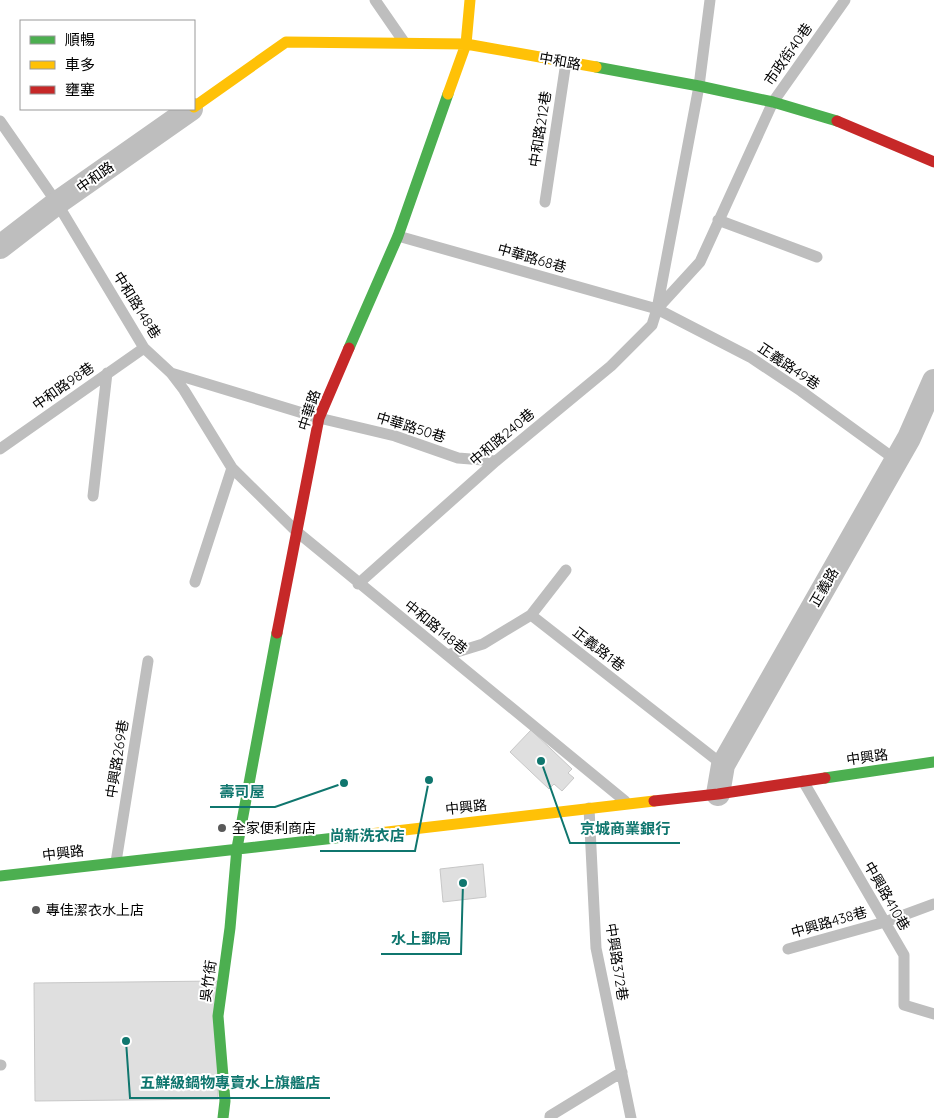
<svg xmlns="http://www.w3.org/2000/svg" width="934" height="1118" font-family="Quicksand,'Noto Sans TC',sans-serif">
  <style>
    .building { fill: #dfdfdf; stroke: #c7c7c7 }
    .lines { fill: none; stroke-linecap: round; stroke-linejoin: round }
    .lane { stroke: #bebebe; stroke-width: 11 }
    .street { stroke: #bebebe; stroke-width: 24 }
    .fast { stroke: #4caf50; stroke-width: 11 }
    .slow { stroke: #ffc107; stroke-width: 11 }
    .jam { stroke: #c62828; stroke-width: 11 }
    .poi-dot { fill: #595959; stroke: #fff; stroke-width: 2 }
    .labels { text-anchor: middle; stroke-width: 4; stroke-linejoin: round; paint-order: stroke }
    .street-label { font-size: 14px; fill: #000; stroke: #fff }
    .poi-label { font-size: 14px; fill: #000; stroke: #fff; text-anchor: start }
    .leader { fill: none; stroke: #0f766e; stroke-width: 2 }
    .callout-dot { fill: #0f766e; stroke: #fff; stroke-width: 2 }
    .callout-label { font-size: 15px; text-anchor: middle; font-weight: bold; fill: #0f766e; stroke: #fff; stroke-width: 4; stroke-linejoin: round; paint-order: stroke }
  </style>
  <rect width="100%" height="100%" fill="#fff"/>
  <path class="building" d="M531,730L572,769L568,773L574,778L562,791L554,784L549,789L510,752Z
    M483,864L486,897L443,902L440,869Z
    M218,981V1099L35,1101L34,983Z"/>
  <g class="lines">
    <path class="lane" d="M375,0L404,42
      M0,121L57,203L144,348L171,373L184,390L232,468L296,531L625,801
      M545,202L566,62
      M718,220L817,257
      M398,236L657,309L750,357L801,391L896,460
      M657,309L700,262L773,102L845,0
      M171,373L319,418L395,436L458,458L496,461
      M0,449L144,348
      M93,496L107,373
      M195,582L232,468
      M358,584L496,461L611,366L652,325L657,309L699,86L710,0
      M531,615L566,570
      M447,655L483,644L531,615L723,765
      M803,781L904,955V1005L934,1014
      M589,808L596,948L631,1118
      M116,862L148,661
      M788,949L885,922L934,904
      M0,1065H1
      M550,1118V1116L622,1072"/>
    <path class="street" d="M0,247L57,203L191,109
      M718,794L723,765L909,438L934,381"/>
    <path class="fast" d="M596,67L699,86L773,102L837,121
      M349,348L398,236L448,94
      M825,778L934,762
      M0,876L370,834
      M223,1118L225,1101L218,1016L230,928L237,848L277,633"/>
    <path class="slow" d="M448,94L466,44L470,0
      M194,107L286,42L466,44L596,67
      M370,834L654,801"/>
    <path class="jam" d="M837,121L934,162
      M277,633L319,418L349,348
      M654,801L718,794L825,778"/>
  </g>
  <g class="poi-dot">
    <circle cx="222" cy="828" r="5"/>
    <circle cx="36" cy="910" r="5"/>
  </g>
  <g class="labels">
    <g class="street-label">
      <text transform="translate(788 54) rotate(-55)" y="5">市政街40巷</text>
      <text transform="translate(560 61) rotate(10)" y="5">中和路</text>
      <text transform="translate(540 129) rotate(-81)" y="5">中和路212巷</text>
      <text transform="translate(95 177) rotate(-35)" y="5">中和路</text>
      <text transform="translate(532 258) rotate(16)" y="5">中華路68巷</text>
      <text transform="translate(137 305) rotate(58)" y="5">中和路148巷</text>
      <text transform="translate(789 366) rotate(34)" y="5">正義路49巷</text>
      <text transform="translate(63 386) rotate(-35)" y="5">中和路98巷</text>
      <text transform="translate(309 410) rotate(-72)" y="5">中華路</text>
      <text transform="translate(411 427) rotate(17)" y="5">中華路50巷</text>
      <text transform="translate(502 437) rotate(-40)" y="5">中和路240巷</text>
      <text transform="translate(824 587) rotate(-60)" y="5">正義路</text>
      <text transform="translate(436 627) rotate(39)" y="5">中和路148巷</text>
      <text transform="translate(599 649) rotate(38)" y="5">正義路1巷</text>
      <text transform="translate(867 757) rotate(-8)" y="5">中興路</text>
      <text transform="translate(117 759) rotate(-81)" y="5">中興路269巷</text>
      <text transform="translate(466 807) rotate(-6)" y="5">中興路</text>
      <text transform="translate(63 853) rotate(-7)" y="5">中興路</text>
      <text transform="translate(887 896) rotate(60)" y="5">中興路410巷</text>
      <text transform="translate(829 922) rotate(-16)" y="5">中興路438巷</text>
      <text transform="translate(617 962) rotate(81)" y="5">中興路372巷</text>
      <text transform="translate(208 981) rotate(-82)" y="5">吳竹街</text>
    </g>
    <g class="poi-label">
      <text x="232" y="833">全家便利商店</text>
      <text x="46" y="915">專佳潔衣水上店</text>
    </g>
  </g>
  <path class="leader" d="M344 783L275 807H210M541 761L570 843H680M429 780L415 851H320M463 883L461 954H381M126 1041L130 1098H330"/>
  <g class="callout-dot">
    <circle cx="344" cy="783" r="5"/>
    <circle cx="541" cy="761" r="5"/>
    <circle cx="429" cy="780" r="5"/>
    <circle cx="463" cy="883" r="5"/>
    <circle cx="126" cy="1041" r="5"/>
  </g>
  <g class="callout-label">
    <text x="242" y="797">壽司屋</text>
    <text x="625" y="834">京城商業銀行</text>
    <text x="367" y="841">尚新洗衣店</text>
    <text x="421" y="944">水上郵局</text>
    <text x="230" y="1088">五鮮級鍋物專賣水上旗艦店</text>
  </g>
  <rect x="20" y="20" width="175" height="90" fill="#ffffff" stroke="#999999"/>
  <rect x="30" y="36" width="25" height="8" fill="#4caf50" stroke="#999999"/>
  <text x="65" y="45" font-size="15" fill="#000000">順暢</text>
  <rect x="30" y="61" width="25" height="8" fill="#ffc107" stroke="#999999"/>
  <text x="65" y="70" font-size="15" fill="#000000">車多</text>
  <rect x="30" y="86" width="25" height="8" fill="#c62828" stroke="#999999"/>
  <text x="65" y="95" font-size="15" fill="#000000">壅塞</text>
</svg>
